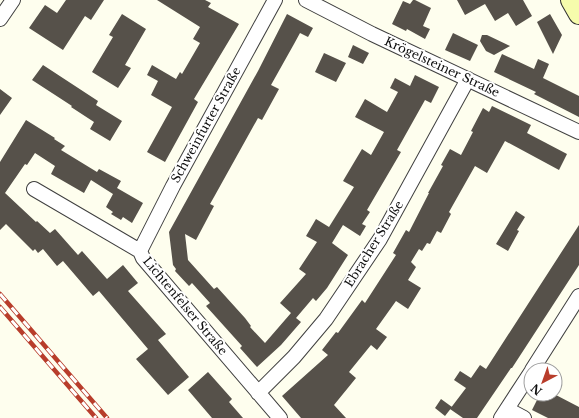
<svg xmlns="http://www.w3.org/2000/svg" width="579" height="418" font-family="'Libre Baskerville',serif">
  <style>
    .building { fill: #56514a }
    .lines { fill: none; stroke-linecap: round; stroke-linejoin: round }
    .minor-casing { stroke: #404040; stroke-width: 16 }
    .secondary-casing { stroke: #2f2f2f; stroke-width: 22 }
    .minor { stroke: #fff; stroke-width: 14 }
    .secondary { stroke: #f6fcac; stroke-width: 20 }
    .rail-casing { stroke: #b83d2b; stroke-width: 4.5 }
    .rail { stroke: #fff; stroke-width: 3; stroke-dasharray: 9; stroke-linecap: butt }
    .labels { text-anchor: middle; stroke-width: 4; stroke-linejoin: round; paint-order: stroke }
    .street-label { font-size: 12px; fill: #0d0d0d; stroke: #fff }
  </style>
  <rect width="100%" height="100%" fill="#fefeee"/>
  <path class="building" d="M66,0H104L91,20L85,16L63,50L29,28L45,5L57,13Z
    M157,0H205L211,3L208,7L239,24L194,99L198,102L165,162L147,152L172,107L151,95L158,81L147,75L152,65L176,79L180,72L182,74L200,43L193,39L200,27Z
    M413,0H415L431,8L423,26L430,29L425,39L407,29L406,31L392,24L403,1L410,4Z
    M457,0H523L532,16L516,26L508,13L495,21L485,4L465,15Z
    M122,14L146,29L125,65L131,68L118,88L92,72L113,37L109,35Z
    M287,14L313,28L308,37L300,33L294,44L271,85L279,89L262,120L258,118L214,197L210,204L214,206L196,240L185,234L188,260L214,289L217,287L245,318L251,326L250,327L265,343L291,313L280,303L306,274L299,269L317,242L306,236L316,219L329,227L354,187L343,181L362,149L371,155L384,132L355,117L365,99L387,112L398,92L390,88L395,78L410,86L415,75L439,87L431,103L425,100L397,150L401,152L367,210L370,212L362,224L366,226L360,236L343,225L332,243L348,255L327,288L316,301L313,298L296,318L301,322L281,345L257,367L240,348L242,346L206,306L210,303L192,283L189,286L175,271L176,269L173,265L169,232L258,71Z
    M550,14L562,35L553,54L537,22Z
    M453,33L478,45L470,61L445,50Z
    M482,35H487L510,46L494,55L486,51L480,41Z
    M353,45L369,53L363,64L348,57Z
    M324,53L346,63L336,82L315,72Z
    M502,54L534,69L538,59L549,64L543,78L579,96V117L534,94L536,92L494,72Z
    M43,65L98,101L96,105L122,121L110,141L90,129L94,122L71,107L72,106L32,80Z
    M0,89L12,98L0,115Z
    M492,106L531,125L527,133L567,154L559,170L505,141L487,173L475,166L449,212L451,214L441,233L437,231L430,244L427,243L422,251L419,249L411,262L416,267L408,280L421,288L408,309L396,301L376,329L387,337L377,350L371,345L349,372L356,378L334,405L346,418H301L282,396L328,355L322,350L336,332L338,333L362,300L365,303L396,255L393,253L406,230L409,232L429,193H428L443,166L441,165L450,149L461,155L473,132L471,131L483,108L489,112Z
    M26,120L55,138L54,139L65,146L61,150L97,172L99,169L121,181L117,188L143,203L132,223L123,217L121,220L111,214L113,212L106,207L113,194L91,180L84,193L51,174L55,166L35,153L27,165L25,164L5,193L36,222L37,221L50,233L55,229L78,255L82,251L107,279L123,265L138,283L128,291L166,334L158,340L189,377L168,395L136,359L148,349L99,291L93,296L63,261L57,266L43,249L38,253L35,249L33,251L6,224L0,230V162Z
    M516,211L525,217L517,230L519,231L508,251L496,244Z
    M579,225V265L512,368H511L477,418H463L450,409L466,388L454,380L460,371L471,378L480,365L486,369Z
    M208,372L232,399L229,402L243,418H212L188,390Z
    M540,394H554L579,407V418H548L532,410Z
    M441,399L452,407L445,416L435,408Z"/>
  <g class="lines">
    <defs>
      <path id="minor" d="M306,0L372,34L579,132
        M0,19L13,0
        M34,189L140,251L143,258L280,418
        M140,251L173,186L275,0
        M532,370L579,296
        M258,393L294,357L326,319L380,239L468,79
        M507,409L524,418
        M501,418L531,372"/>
      <path id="secondary" d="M571,0L579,14"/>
    </defs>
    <use href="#minor" class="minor-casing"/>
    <use href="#secondary" class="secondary-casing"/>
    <use href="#minor" class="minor"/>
    <use href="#secondary" class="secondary"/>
    <defs>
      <path id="rail" d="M0,294L107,418
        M0,307L96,418"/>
    </defs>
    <use href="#rail" class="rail-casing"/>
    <use href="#rail" class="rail"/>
  </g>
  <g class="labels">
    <g class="street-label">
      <text transform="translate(442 67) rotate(25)" y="4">Krögelsteiner Straße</text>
      <text transform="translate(206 125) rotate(-61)" y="4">Schweinfurter Straße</text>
      <text transform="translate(374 244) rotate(-58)" y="4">Ebracher Straße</text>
      <text transform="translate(185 306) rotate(50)" y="4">Lichtenfelser Straße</text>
    </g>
  </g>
  <g transform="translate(543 382) rotate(221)"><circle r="19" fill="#ffffff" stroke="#9e9e9e"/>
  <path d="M0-3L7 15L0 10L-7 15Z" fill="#b83d2b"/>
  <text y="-6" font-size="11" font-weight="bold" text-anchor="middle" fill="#0d0d0d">N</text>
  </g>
</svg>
